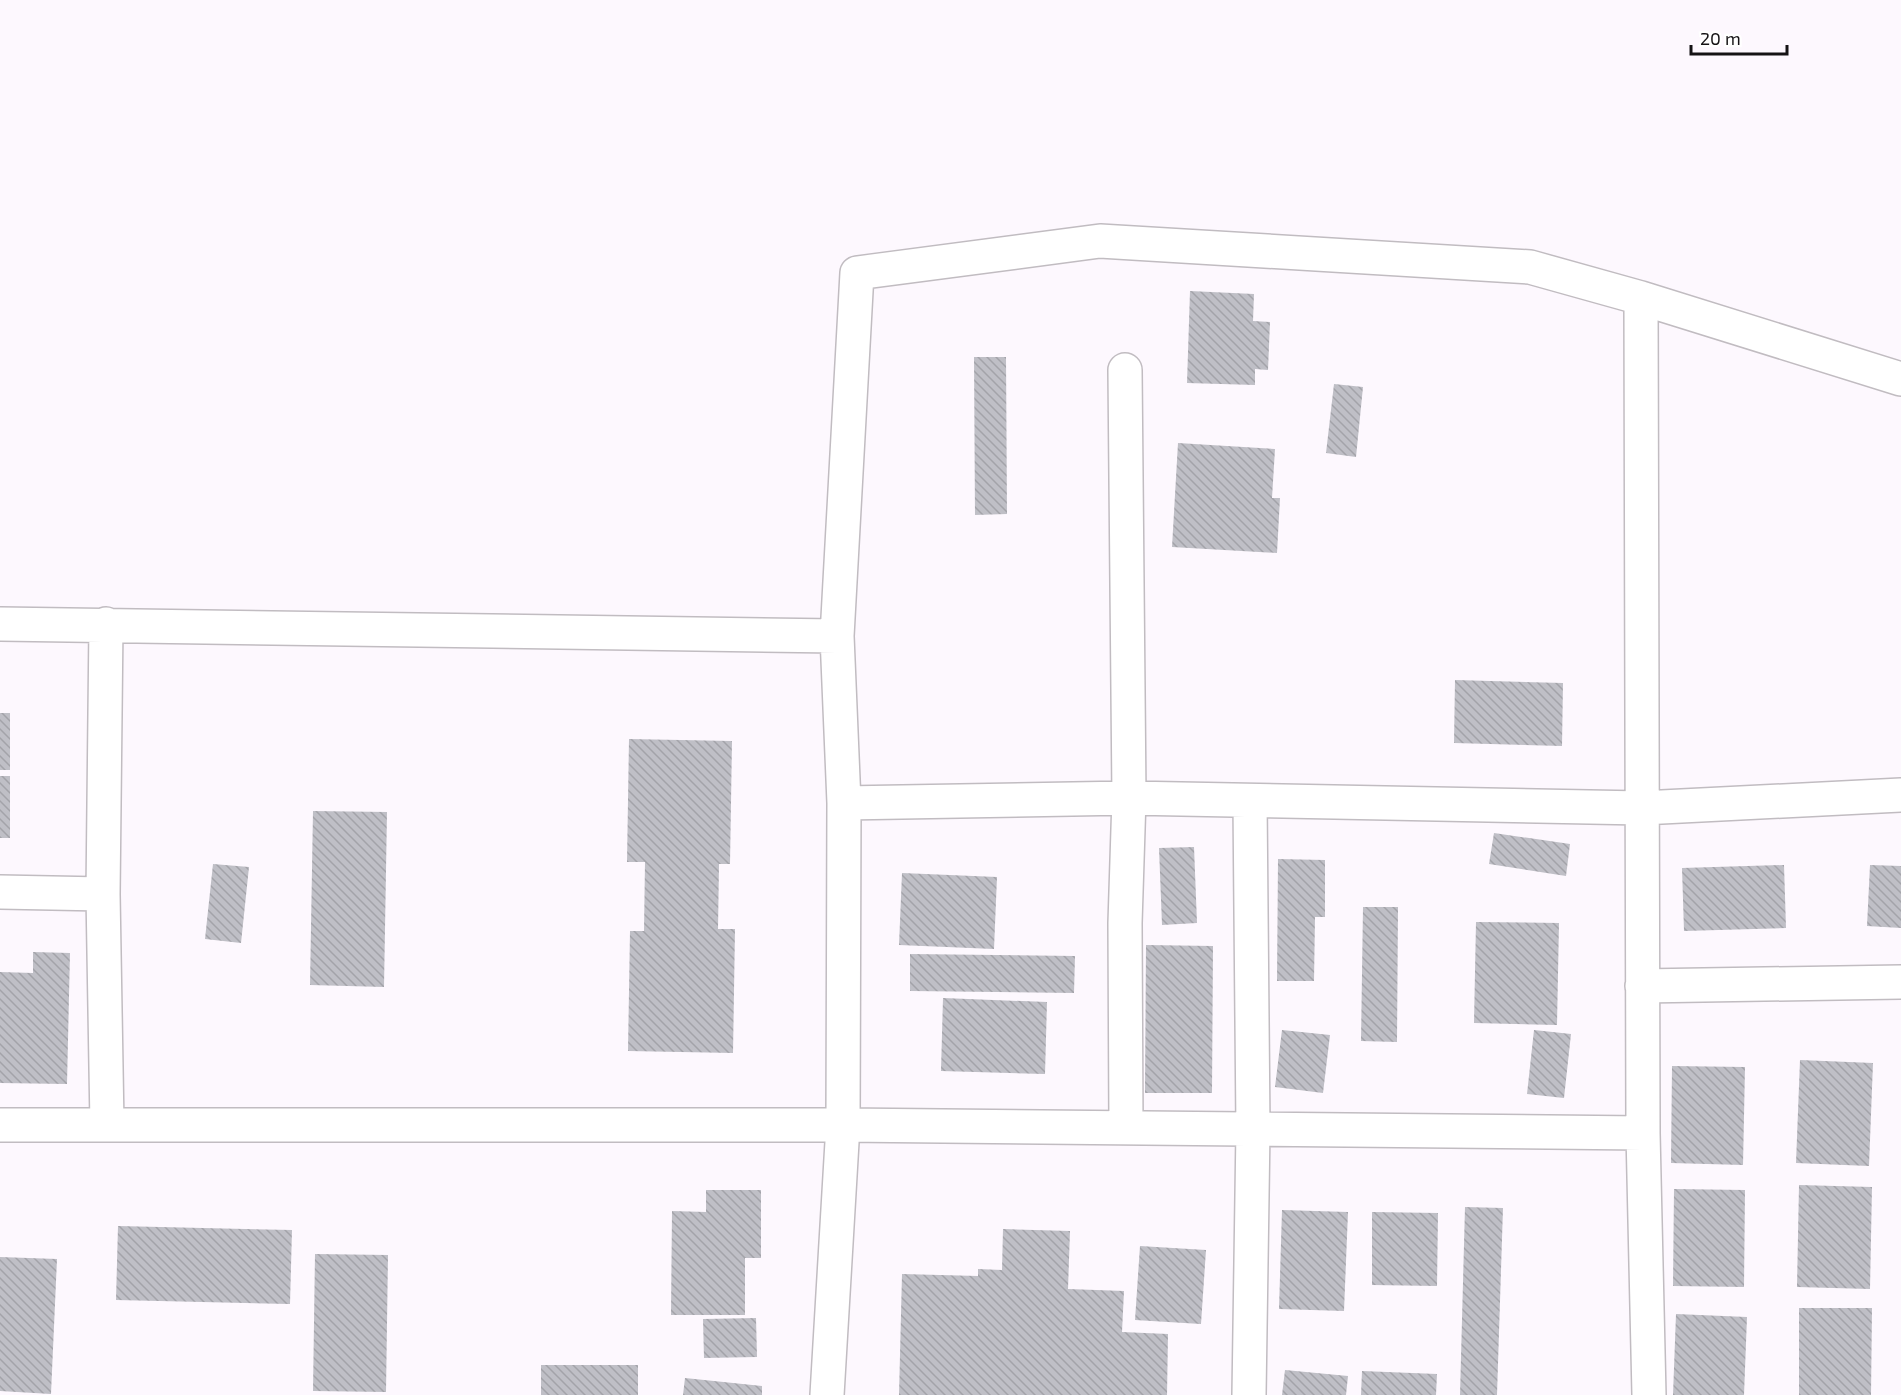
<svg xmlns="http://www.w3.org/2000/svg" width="1901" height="1395" font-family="'Exo 2',sans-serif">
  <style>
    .building { fill: url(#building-back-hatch) }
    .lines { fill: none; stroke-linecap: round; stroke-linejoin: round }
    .minor-casing { stroke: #c1bcc1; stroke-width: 36 }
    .minor { stroke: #fff; stroke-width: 33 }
  </style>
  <defs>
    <pattern id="building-back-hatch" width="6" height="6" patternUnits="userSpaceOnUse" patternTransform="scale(1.5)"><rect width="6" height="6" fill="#bfbfc6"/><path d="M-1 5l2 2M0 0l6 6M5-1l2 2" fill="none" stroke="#a3a3a9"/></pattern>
  </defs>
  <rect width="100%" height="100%" fill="#fdf8fe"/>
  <path class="building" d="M1190,291L1254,294L1253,321L1270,322L1268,370L1255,369V385L1187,383Z
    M974,357H1006L1007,514L975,515Z
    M1334,384L1363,387L1356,457L1326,453Z
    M1178,443L1275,449L1272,498H1280L1277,553L1172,547Z
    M1455,680L1563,683L1562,746L1454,743Z
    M0,713H10V770H0Z
    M629,739L732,741L730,864H719L718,929H735L733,1053L628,1051L630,931H644L645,862H627Z
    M0,776H10V838H0Z
    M313,811L387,812L384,987L310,985Z
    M1494,833L1570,844L1566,876L1489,864Z
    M1194,847L1197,923L1162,925L1159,848Z
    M1278,859L1325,860V917H1315L1314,981H1277Z
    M213,864L249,867L241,943L205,939Z
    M1784,865L1786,928L1684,931L1682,868Z
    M1870,865L1901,866V928L1867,926Z
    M902,873L997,877L994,949L899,945Z
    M1363,907H1398L1397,1042L1361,1041Z
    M1476,922L1559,923L1557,1025L1474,1023Z
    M1146,945L1213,946L1212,1093H1145Z
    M33,952L70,953L67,1084L0,1083V972L33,973Z
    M910,954L1075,956L1074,993L910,991Z
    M943,998L1047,1002L1045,1074L941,1071Z
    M1282,1030L1330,1035L1323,1093L1275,1087Z
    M1534,1030L1571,1034L1564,1098L1527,1094Z
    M1800,1060L1873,1063L1869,1166L1796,1163Z
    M1672,1066L1745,1067L1743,1165L1671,1163Z
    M1799,1185L1872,1187L1870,1289L1797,1287Z
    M1674,1189L1745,1190L1744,1287L1673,1286Z
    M706,1190H761V1258H745V1315H671L672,1211L706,1212Z
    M1465,1207L1503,1208L1497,1395H1460Z
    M1282,1210L1348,1212L1344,1311L1279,1309Z
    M1372,1212L1438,1213L1437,1286L1372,1285Z
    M118,1226L292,1230L290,1304L116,1300Z
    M1003,1229L1070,1231L1068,1289L1124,1291L1122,1332L1168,1334L1167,1395H899L902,1274L978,1276V1269L1002,1270Z
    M1140,1246L1206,1250L1201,1324L1135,1320Z
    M315,1254L388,1255L386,1392L313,1391Z
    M0,1257L57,1259L51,1394L0,1391Z
    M1799,1308H1872L1871,1395H1799Z
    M1676,1314L1747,1317L1744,1395H1673Z
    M756,1318L757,1357L704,1358L703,1319Z
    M541,1365H638V1395H541Z
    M1285,1370L1348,1376L1346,1395H1282Z
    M1362,1371L1437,1374L1436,1395H1361Z
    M685,1378L762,1386V1395H683Z"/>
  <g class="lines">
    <defs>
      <path id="minor" d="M1641,298L1643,1133L1649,1395
        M1125,370L1129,798L1125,923L1126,1128
        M0,624L837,636
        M106,624L103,894L107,1125
        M844,803L1129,798L1642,808L1901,795
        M0,892L103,894
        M1642,986L1901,982
        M0,1125H843L1643,1133
        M827,1395L843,1125L844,803L837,636L857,273L1100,241L1530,267L1641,298L1901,379
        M1249,1395L1253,1129L1250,801"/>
    </defs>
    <use href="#minor" class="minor-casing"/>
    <use href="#minor" class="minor"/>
  </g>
  <path d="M1691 45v9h96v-9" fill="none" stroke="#151315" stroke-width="3"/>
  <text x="1700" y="45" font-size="18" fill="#151315" stroke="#ffffff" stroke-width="4.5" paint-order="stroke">20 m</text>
</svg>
